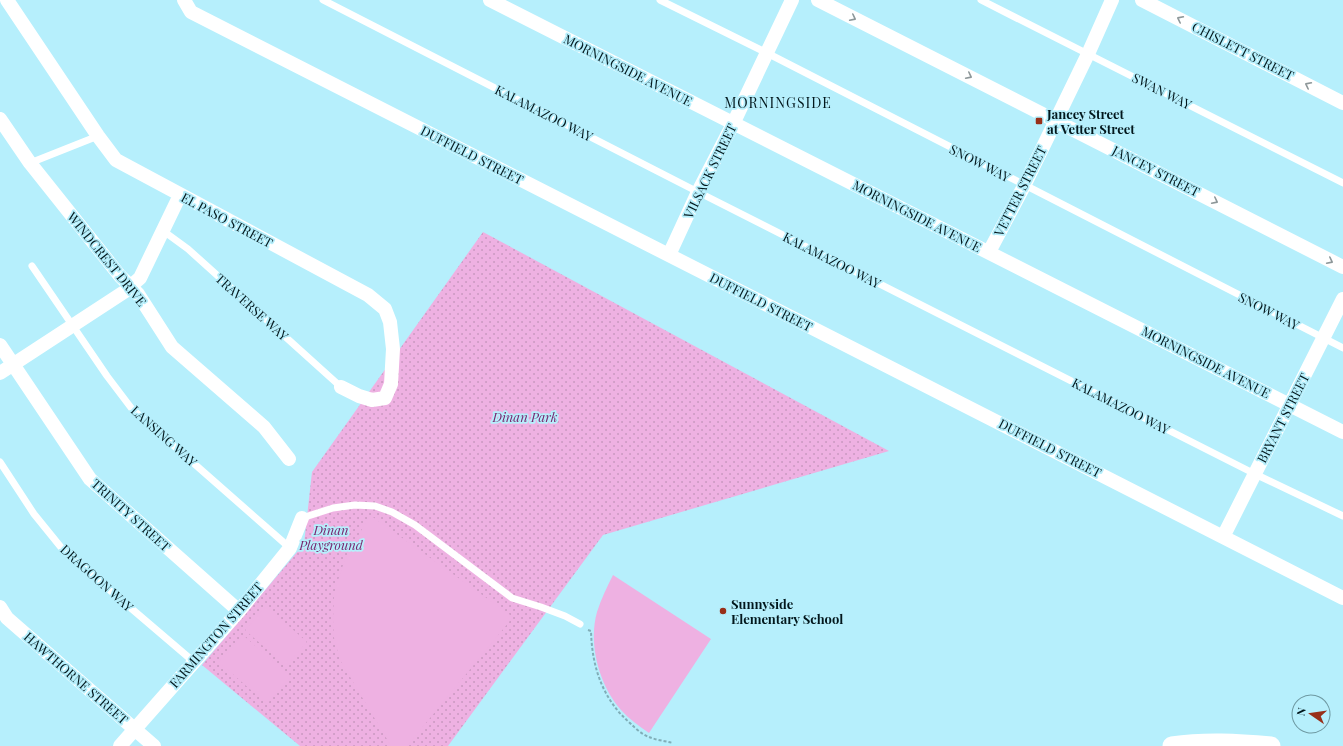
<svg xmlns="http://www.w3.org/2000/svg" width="1343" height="746" font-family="'Playfair Display',serif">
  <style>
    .grass { fill: url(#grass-dots) }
    .garden { fill: #eeb1e2 }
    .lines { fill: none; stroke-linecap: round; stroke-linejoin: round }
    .path { stroke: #80aeb8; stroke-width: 2; stroke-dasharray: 3 2; stroke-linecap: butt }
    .lane { stroke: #fff; stroke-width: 7 }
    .street { stroke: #fff; stroke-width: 14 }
    .secondary { stroke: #fff; stroke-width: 19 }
    .oneway { stroke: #8d9799 }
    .poi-dot { fill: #982f19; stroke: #b6effc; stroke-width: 1.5 }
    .labels { text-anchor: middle; stroke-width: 3.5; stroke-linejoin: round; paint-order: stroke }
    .street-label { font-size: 13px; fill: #02171c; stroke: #b6effc }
    .poi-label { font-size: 13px; font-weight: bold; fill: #02171c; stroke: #b6effc; text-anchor: start }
    .park-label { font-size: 13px; font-style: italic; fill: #78256e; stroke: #b6effc }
    .neighbourhood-label { font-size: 14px; letter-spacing: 1px; fill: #02171c; stroke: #b6effc }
  </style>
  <defs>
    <pattern id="grass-dots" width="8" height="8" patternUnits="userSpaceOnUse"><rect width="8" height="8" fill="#eeb1e2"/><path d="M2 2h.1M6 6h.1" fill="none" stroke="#ca98c1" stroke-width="1.8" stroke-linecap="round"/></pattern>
  </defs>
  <rect width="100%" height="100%" fill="#b6effc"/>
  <path class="grass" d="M483,232L889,451L603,535L448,746H300L202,665L304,544L312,472Z"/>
  <path class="garden" d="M370,515L513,617L407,746H391L340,660L334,638L333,620L334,597L339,577L345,559Z
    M613,575L711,639L649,733C639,726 629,719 621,710C599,685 588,644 597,612C601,599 607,587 613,575Z
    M266,606L307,642L286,666L245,630Z
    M243,635L291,677L267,704L219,662Z"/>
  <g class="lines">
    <path class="path" d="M588,630L591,631C592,668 603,700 631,724C636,729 643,735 649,737C656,740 665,741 673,743"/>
    <path class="lane" d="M323,0L698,192L1255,474L1343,516
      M660,0L767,53L1343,348
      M981,0L1343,183
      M30,163L98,136
      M162,230L188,249L341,387
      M32,266L107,376L132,409L290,548
      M0,462L34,514L64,551L194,662
      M302,518L333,508L355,505L375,506L392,512L415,525L512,598L541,607L565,616L580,624"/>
    <path class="street" d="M7,0L98,136L116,160L368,295L385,309L390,322L393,349L391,384L385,398L372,400L359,396L341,387
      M184,0L191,12L1343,598
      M490,0L1343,432
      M818,0L1343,267
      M1142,0L1343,103
      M0,119L30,163L120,276L138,294L172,347L264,427L289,459
      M989,252L1024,186L1088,54L1112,0
      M669,255L698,192L733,124L792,0
      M0,345L90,479L239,611
      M0,373L124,292L140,278L180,195
      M1223,537L1343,299
      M0,607L7,618L154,746
      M120,746L239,611L290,548L302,518"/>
    <path class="secondary" d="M1172,746C1205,741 1238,743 1271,746"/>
  </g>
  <defs><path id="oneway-chevron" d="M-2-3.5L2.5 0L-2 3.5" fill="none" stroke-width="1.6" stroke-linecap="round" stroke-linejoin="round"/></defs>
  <g class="oneway">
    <use href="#oneway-chevron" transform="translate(853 18) rotate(27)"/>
    <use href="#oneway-chevron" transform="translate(1180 19) rotate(-153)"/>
    <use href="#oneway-chevron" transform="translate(969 76) rotate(27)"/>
    <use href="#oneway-chevron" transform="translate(1308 85) rotate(-153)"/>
    <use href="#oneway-chevron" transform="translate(1215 201) rotate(27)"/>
    <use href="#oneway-chevron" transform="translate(1330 261) rotate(27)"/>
  </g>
  <g class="poi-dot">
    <rect x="1035" y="117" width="8" height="8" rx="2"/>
    <circle cx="723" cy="611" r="4"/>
  </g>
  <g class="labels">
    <g class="street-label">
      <text transform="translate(1243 51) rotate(27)" y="5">CHISLETT STREET</text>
      <text transform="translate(628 70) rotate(27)" y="5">MORNINGSIDE AVENUE</text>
      <text transform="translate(1162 91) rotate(27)" y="5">SWAN WAY</text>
      <text transform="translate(544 113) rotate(27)" y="5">KALAMAZOO WAY</text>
      <text transform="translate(472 155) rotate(27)" y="5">DUFFIELD STREET</text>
      <text transform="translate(980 163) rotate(27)" y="5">SNOW WAY</text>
      <text transform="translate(710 171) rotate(-64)" y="5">VILSACK STREET</text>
      <text transform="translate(1156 171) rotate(27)" y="5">JANCEY STREET</text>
      <text transform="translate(1020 191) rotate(-63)" y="5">VETTER STREET</text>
      <text transform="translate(917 216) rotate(27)" y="5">MORNINGSIDE AVENUE</text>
      <text transform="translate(227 220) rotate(28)" y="5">EL PASO STREET</text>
      <text transform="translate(107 259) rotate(51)" y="5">WINDCREST DRIVE</text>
      <text transform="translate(832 260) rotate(27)" y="5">KALAMAZOO WAY</text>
      <text transform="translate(761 302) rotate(27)" y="5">DUFFIELD STREET</text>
      <text transform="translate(252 307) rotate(42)" y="5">TRAVERSE WAY</text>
      <text transform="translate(1269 311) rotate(27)" y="5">SNOW WAY</text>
      <text transform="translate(1206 362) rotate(27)" y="5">MORNINGSIDE AVENUE</text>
      <text transform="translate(1121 406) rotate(27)" y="5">KALAMAZOO WAY</text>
      <text transform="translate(1283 418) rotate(-63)" y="5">BRYANT STREET</text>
      <text transform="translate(164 436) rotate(42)" y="5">LANSING WAY</text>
      <text transform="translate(1050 448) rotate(27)" y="5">DUFFIELD STREET</text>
      <text transform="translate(131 515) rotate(42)" y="5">TRINITY STREET</text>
      <text transform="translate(97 578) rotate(42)" y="5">DRAGOON WAY</text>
      <text transform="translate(216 635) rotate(-49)" y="5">FARMINGTON STREET</text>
      <text transform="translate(76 678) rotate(41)" y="5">HAWTHORNE STREET</text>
    </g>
    <g class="poi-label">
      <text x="1047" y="119">Jancey Street<tspan x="1047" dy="15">at Vetter Street</tspan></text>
      <text x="731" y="609">Sunnyside<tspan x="731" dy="15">Elementary School</tspan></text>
    </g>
    <g class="park-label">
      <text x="525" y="422">Dinan Park</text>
      <text x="331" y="535">Dinan<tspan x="331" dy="15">Playground</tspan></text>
    </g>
    <g class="neighbourhood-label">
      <text x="778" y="108">MORNINGSIDE</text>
    </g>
  </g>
  <g transform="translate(1311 714) rotate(283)"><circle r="19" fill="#b6effc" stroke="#6e99a2"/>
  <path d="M0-3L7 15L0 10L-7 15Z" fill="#982f19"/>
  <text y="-6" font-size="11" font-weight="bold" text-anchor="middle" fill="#02171c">N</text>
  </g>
</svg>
